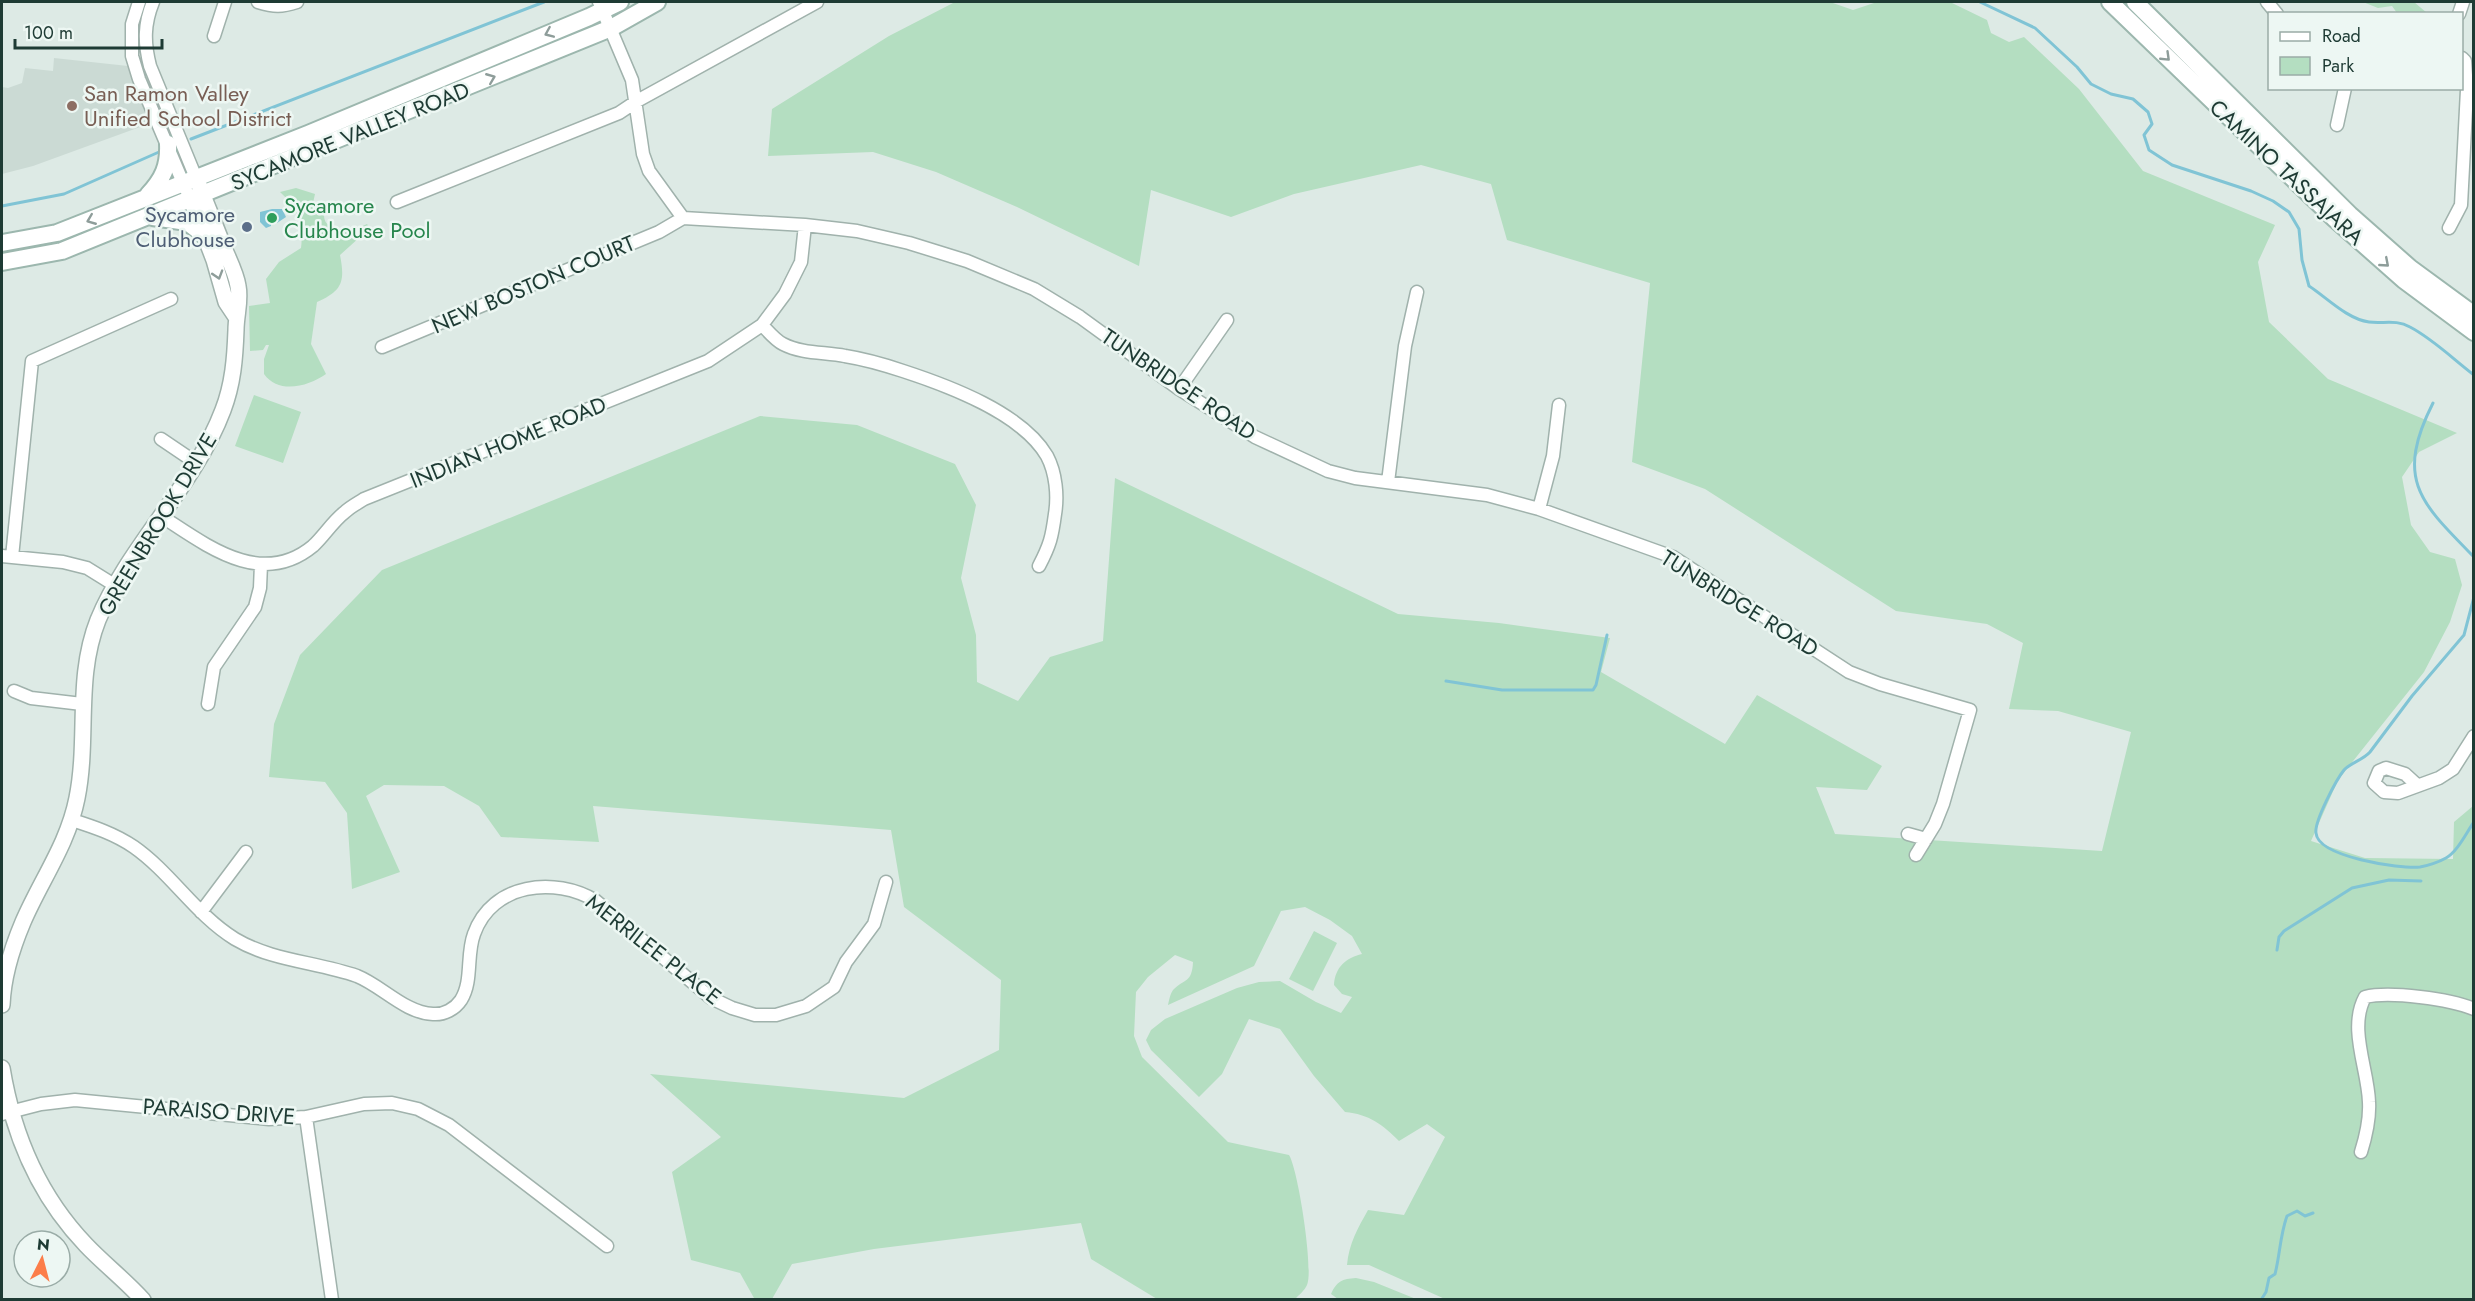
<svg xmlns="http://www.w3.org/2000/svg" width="2475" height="1301" font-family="Jost,sans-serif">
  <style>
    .built { fill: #cbdad4 }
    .green { fill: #b4dec1 }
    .water { fill: #80c4d5 }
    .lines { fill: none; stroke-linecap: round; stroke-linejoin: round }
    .stream { stroke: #80c4d5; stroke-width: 3 }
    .minor-casing { stroke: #a0b2ac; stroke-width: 15 }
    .tertiary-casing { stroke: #a0b2ac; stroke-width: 18 }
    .secondary-casing { stroke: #9cb7ae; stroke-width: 20 }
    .minor { stroke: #fff; stroke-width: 12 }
    .tertiary { stroke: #fff; stroke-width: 15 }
    .secondary { stroke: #fff; stroke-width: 16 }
    .oneway { stroke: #8e9d9a }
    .education-dot { fill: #8d6e63; stroke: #edf7f3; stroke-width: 2 }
    .leisure-dot { fill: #2e9e5b; stroke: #edf7f3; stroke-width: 2 }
    .service-dot { fill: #5c6f8a; stroke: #edf7f3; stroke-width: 2 }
    .labels { text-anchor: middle; stroke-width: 5; stroke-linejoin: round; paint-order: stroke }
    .education-label { font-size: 22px; fill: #785e54; stroke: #edf7f3; text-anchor: start }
    .street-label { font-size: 22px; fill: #1e3b34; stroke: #edf7f3 }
    .leisure-label { font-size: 22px; fill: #27864d; stroke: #edf7f3; text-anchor: start }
    .service-label { font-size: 22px; fill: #4e5e75; stroke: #edf7f3; text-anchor: end }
  </style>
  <rect width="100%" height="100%" fill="#ddeae5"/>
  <path class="built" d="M54,58L128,66L151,123L33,166L2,174V87L8,88L22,83L25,68L53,71Z"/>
  <path class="green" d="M955,2H1830L1853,10L1877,2H1950L1987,20L1991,33L2009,42L2024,37L2079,89L2143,171L2275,225L2258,262L2269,322L2328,379L2457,433L2419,452L2402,477L2411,525L2430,552L2455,559L2462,585L2450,622L2424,672L2338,780L2311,841L2365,858L2453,859L2454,822L2473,806V1299H1445L1369,1265H1347C1349,1243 1358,1228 1368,1210L1404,1215L1445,1137L1427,1124L1399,1141C1383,1125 1369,1114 1345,1112L1314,1076L1280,1029L1249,1019L1222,1074L1199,1097L1151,1050L1146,1040L1151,1030L1165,1019L1237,988L1259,982L1280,981L1316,1002L1341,1013L1352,997L1342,994L1334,985C1335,967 1346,958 1362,954L1352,936L1330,920L1305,907L1281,911L1254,966L1168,1005C1169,1001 1170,994 1173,990C1185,978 1192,983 1193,962L1175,955L1148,977L1136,992L1134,1036L1142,1057L1228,1142L1289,1155C1298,1169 1314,1270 1307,1285C1305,1290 1299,1295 1295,1299H1157L1091,1259L1081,1223L874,1249L792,1264L772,1299L754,1298L740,1273L691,1260L672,1172L721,1137L650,1074L904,1098L999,1050L1001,980L904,907L891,830L593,806L599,842L501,837L479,806L444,786L384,785L366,796L400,872L352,889L347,813L325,782L269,777L274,724L300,655L382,570L760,416L857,425L955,464L976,505L961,578L976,635L977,682L1018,701L1050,657L1103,641L1115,478L1398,614L1499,623L1610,638L1601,672L1725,744L1757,695L1882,766L1867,790L1816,787L1835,834L2102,851L2131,732L2058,711L2009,709L2023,643L1987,624L1896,611L1705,489L1632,462L1650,283L1507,240L1491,184L1421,165L1294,194L1231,217L1151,190L1139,266L1017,207L936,172L873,152L768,156L772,109L889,36Z
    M2363,2H2414L2427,13H2397L2392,6L2378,8Z
    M296,188L315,194L313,203L324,215C324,229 338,228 350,232L367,224L370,228L340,255C345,281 343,291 317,302L311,344L326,374C309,386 279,395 264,374V359L269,345H266L263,350L250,351L249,306L270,303L266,279L279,262L301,248C304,227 296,206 280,192Z
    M254,395L301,412L283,463L235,446Z
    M1314,931L1337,943L1313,991L1289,979Z
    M1356,1278L1374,1282L1416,1299H1338L1331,1294C1337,1281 1342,1279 1356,1278Z"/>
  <path class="water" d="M272,209H282L286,217L277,223L271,221V226L266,228L260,222V212Z"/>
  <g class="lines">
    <path class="stream" d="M1980,2L2035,28L2077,67L2091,84L2111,94L2133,99L2148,112L2152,124L2144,135L2149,150L2172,165L2251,191L2273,201L2289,212L2299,229L2302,260L2309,286C2326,297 2347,319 2369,322C2383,324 2396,319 2410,327C2433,339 2453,359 2474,375
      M191,139L544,2
      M2,206L64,194L159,152
      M2433,403C2394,480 2421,503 2474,557
      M2474,597L2464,635L2412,696L2370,752C2363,760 2350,763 2344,770C2336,780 2314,822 2316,833C2318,857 2399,869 2420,867C2427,866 2439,862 2446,858C2458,851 2466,833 2474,822
      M1446,681L1502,690H1593L1596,685L1607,635
      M2277,950L2279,937L2284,931L2352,888L2389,880L2421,881
      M2261,1300L2266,1292L2269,1278L2275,1274C2280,1255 2280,1235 2287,1216L2297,1211L2305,1216L2313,1213"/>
    <defs>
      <path id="minor" d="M139,2L132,24V56L139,79L186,190
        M153,2C144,24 144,43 150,66L196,178
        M258,2C274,7 282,7 297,2
        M599,2L632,80L643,154L649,171L683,218L805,225L857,231L909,243L967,261L1034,289L1080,317L1179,389L1255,437L1328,471L1355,478L1487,495L1539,509L1673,557L1849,672L1880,684L1970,710L1943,804L1935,824L1916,855
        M2267,2L2277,14
        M2459,14L2463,2
        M214,36L225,2
        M2337,125L2345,88
        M397,202L619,113L637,101L817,2
        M2449,228L2461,205L2467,90L2465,61L2462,58
        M762,325C768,331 775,340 783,344C802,354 825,352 845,356C864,359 885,365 903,371C949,386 1022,413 1047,456C1056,473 1058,496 1055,514C1052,537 1050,545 1039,566
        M382,347L659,232L683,218
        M1179,389L1227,320
        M161,439L195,462
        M1388,482L1405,346L1417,292
        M1539,509L1553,456L1559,405
        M161,516C206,545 261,589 313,546C324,536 333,521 345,512C350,507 358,503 364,499L708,361L762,325L785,294L801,262L805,225
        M2,556L63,562L87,568L116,586
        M12,557L32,361L171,299
        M14,691L31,698L82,704
        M208,704L214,667L255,607L260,588L261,564
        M2417,785L2405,774L2386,768L2379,771L2374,783L2384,792L2398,793L2439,778L2453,769L2474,736
        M72,820C94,827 115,834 134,847C171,873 196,915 235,939C272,961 317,962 357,976C382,986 405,1013 433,1014C444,1015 455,1009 461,1000C473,981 466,955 474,934C492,883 555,876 596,901L711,998L732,1008L755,1015H776L806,1006L834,987L846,962L874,924L886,882
        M1908,834L1926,839
        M201,912L246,852
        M2,1114L41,1104L75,1100L269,1119L306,1117L364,1104L392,1103L418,1109L449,1125L607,1246
        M306,1117L332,1300
        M2361,1152C2366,1136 2370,1119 2369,1102C2368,1069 2348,1028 2365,997C2390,991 2450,999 2474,1009"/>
      <path id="tertiary" d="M191,200L214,260L226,302L236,317
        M2,1005C3,977 12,948 23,922C41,880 68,844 77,798C89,738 75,678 98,620C129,545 194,487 223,410C233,384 235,358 236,330C236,315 241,301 238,286C236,273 229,260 224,248C216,227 207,206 199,185
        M2,1068C13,1135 39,1196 86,1245C104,1264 125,1280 143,1300"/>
      <path id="secondary" d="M2110,2L2335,219L2404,280L2474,332
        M2135,2L2350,215L2410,268L2474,315
        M148,195C163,179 169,166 168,144
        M153,217L187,222L204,235
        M2,243L57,233L308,134L589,17L620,2
        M2,262L62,251L611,28L657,2"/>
    </defs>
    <use href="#minor" class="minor-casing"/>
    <use href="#tertiary" class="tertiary-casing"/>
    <use href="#secondary" class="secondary-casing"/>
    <use href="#minor" class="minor"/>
    <use href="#tertiary" class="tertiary"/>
    <use href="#secondary" class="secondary"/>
  </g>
  <defs><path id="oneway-chevron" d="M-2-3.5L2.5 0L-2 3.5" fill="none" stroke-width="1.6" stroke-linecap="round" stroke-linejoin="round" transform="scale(1.5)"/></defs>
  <g class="oneway">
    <use href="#oneway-chevron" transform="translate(549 33) rotate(157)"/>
    <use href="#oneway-chevron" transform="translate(2166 57) rotate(44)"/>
    <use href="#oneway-chevron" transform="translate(491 78) rotate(-22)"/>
    <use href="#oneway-chevron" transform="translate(91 220) rotate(158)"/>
    <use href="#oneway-chevron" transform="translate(2385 263) rotate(41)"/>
    <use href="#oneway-chevron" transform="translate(218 275) rotate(73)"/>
  </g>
  <circle class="education-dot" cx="72" cy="106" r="6"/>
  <circle class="leisure-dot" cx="272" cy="218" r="6"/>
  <circle class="service-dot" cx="247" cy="227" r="6"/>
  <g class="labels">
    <g class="education-label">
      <text x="84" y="101">San Ramon Valley<tspan x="84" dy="25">Unified School District</tspan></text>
    </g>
    <g class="street-label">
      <text transform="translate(350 136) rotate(-22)" y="8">SYCAMORE VALLEY ROAD</text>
      <text transform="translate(2287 172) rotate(43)" y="8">CAMINO TASSAJARA</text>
      <text transform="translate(533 284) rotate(-23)" y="8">NEW BOSTON COURT</text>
      <text transform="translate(1179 384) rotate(34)" y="8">TUNBRIDGE ROAD</text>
      <text transform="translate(508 442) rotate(-22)" y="8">INDIAN HOME ROAD</text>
      <text transform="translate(157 524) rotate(-59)" y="8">GREENBROOK DRIVE</text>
      <text transform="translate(1740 603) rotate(32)" y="8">TUNBRIDGE ROAD</text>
      <text transform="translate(654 949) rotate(38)" y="8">MERRILEE PLACE</text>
      <text transform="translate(219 1111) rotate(4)" y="8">PARAISO DRIVE</text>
    </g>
    <g class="leisure-label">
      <text x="284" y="213">Sycamore<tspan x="284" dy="25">Clubhouse Pool</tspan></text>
    </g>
    <g class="service-label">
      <text x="235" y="222">Sycamore<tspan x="235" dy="25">Clubhouse</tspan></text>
    </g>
  </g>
  <rect width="2475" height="1301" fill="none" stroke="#1e3b34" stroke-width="6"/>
  <rect x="2268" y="12" width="195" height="78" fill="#edf7f3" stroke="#9aaca7" stroke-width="1.5"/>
  <rect x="2280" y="32" width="30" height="9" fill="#ffffff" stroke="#9aaca7" stroke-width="1.5"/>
  <text x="2322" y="42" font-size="18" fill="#1e3b34">Road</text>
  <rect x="2280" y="57" width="30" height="18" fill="#b4dec1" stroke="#9aaca7" stroke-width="1.5"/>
  <text x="2322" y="72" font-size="18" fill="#1e3b34">Park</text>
  <g transform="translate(42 1259) rotate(6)"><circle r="28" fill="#edf7f3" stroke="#9aaca7" stroke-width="1.5"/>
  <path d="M0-4.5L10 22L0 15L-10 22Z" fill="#fc7d49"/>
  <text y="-9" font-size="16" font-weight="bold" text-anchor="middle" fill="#1e3b34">N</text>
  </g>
  <path d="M15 39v9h147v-9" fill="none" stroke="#1e3b34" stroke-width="3"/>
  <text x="24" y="39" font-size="18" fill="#1e3b34" stroke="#edf7f3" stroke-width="4.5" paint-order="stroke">100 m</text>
</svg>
